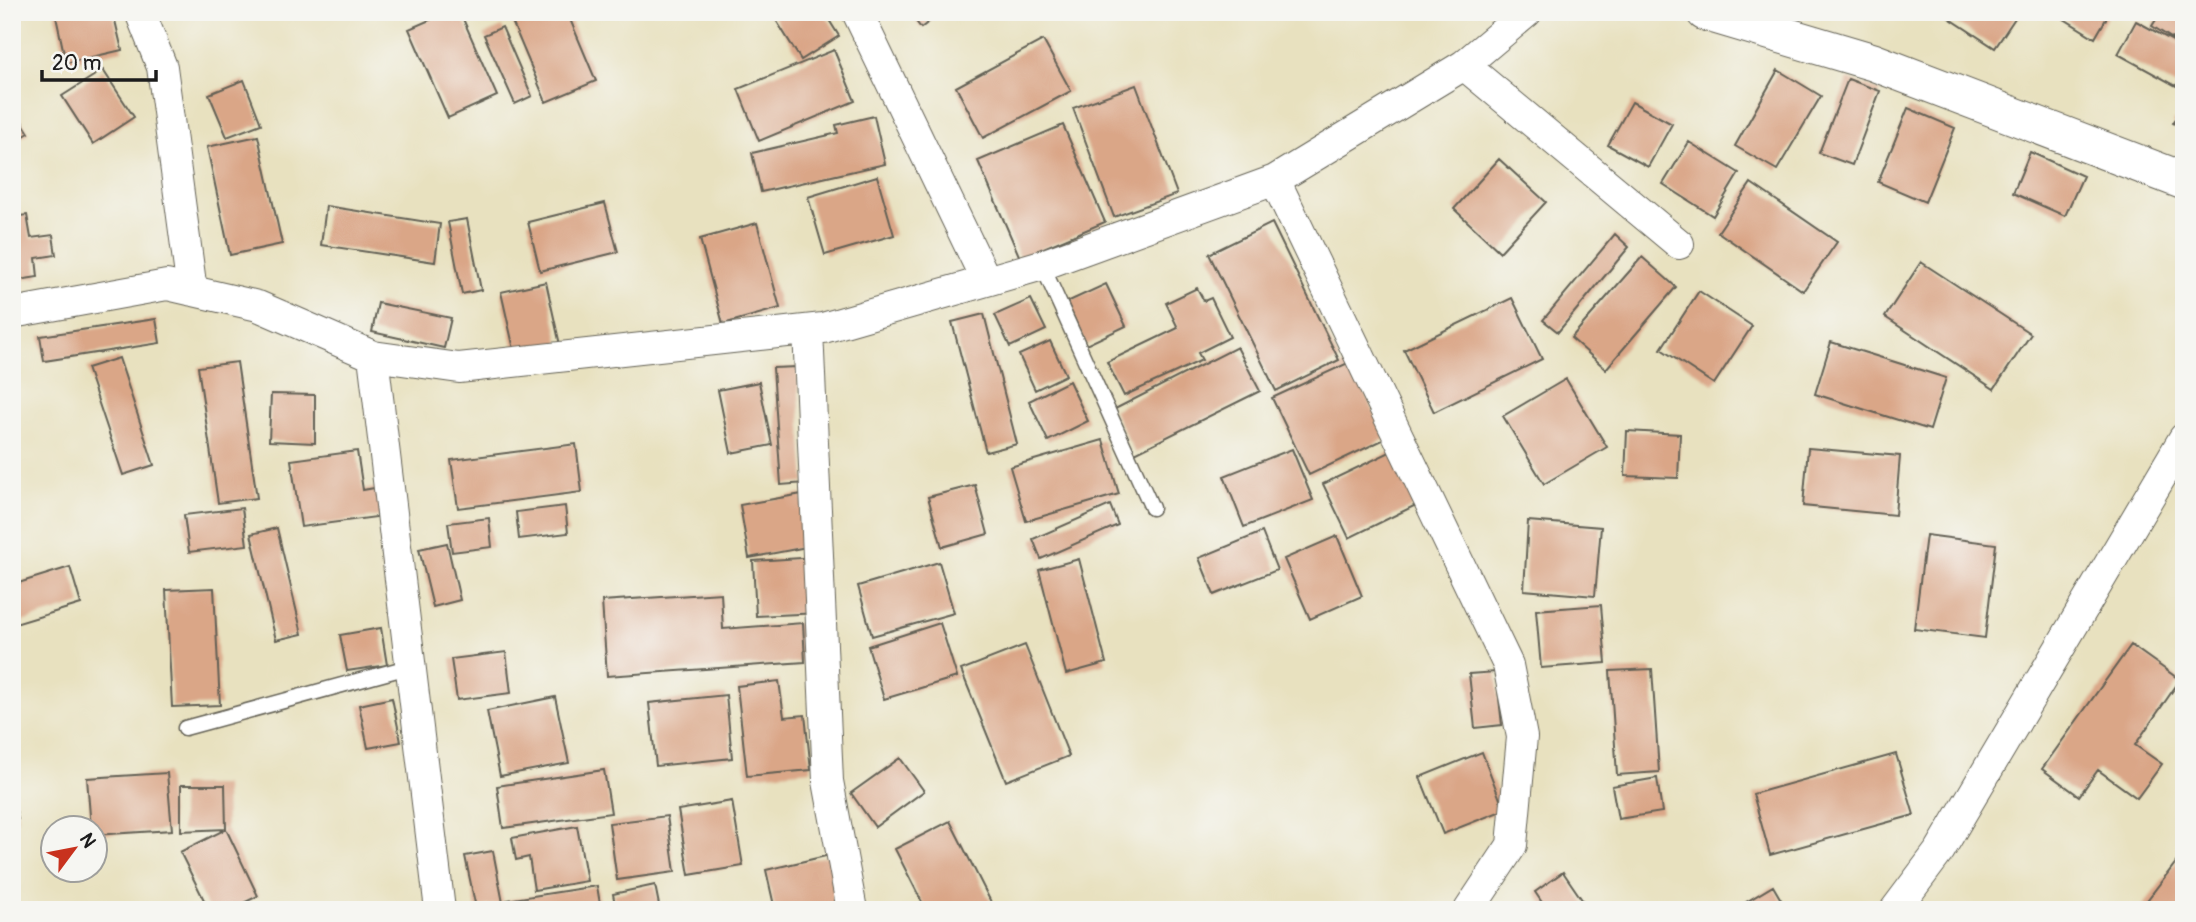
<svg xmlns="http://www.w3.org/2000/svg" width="2196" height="922" font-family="Pangolin,sans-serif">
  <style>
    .building { fill: #daa687 }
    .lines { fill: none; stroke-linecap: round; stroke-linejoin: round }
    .service-casing { stroke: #636155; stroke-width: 17 }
    .minor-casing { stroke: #636155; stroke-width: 32 }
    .tertiary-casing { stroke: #636155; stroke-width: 39 }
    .service { stroke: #fff; stroke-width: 14 }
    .minor { stroke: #fff; stroke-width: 30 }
    .tertiary { stroke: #fff; stroke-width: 37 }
  </style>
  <rect width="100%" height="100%" fill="#f6f6f2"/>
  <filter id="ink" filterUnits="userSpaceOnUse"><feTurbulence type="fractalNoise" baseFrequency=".0143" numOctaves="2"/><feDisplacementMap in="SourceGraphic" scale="14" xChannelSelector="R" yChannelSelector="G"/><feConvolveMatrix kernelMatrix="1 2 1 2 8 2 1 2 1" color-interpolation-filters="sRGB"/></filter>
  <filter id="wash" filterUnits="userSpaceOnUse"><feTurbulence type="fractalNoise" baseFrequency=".00686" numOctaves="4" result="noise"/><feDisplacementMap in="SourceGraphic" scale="28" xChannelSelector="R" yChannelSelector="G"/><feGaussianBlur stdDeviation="1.57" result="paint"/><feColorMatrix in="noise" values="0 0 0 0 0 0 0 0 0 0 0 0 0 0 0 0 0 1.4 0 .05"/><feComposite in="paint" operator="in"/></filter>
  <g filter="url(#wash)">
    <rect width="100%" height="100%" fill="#e8e1bf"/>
    <g id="blocks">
      <path class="building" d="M55,12H113L122,50L66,63Z
        M448,12H460L497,96L448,118L409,29Z
        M508,12H567L596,81L546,102Z
        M771,12H824L839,36L801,60Z
        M909,12H941L921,28Z
        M1940,12H2019L1995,48Z
        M2053,12H2110L2095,38Z
        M2161,12H2184V46L2152,26Z
        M2136,21L2184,47V72L2176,86L2118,54Z
        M502,27L532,96L515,104L484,35Z
        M1043,40L1071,91L983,138L956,87Z
        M834,50L855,101L759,141L738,89Z
        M103,70L134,117L93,144L62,96Z
        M1778,70L1821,96L1777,170L1735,146Z
        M1848,79L1880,91L1852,165L1819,153Z
        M244,80L261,124L227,137L209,94Z
        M1136,85L1177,194L1114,217L1073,108Z
        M1632,102L1672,124L1648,167L1608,145Z
        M12,106L29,133L12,143Z
        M2184,106V130L2173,123Z
        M1908,108L1955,128L1925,202L1878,182Z
        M874,116L885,164L761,192L752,153L838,133L836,125Z
        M1063,125L1105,222L1020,258L978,161Z
        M258,136L282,244L230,255L207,147Z
        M1689,142L1739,173L1713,216L1663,184Z
        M2030,152L2083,176L2065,216L2013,193Z
        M1499,159L1546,202L1500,252L1454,209Z
        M877,176L894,235L825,255L808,197Z
        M1751,183L1837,242L1803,291L1718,232Z
        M605,203L618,252L540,271L528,222Z
        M326,206L440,224L435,262L321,245Z
        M27,215L31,238L53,235L56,255L36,258L38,277L12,281V217Z
        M467,219L481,290L462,294L448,222Z
        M757,223L780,308L723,324L700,239Z
        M1272,223L1339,360L1276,391L1209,254Z
        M1615,234L1629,247L1558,332L1543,320Z
        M1642,257L1676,287L1606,369L1571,338Z
        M1921,262L2031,334L1994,389L1885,317Z
        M546,282L560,345L515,354L501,292Z
        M1106,284L1126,326L1086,345L1067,302Z
        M1197,288L1204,301L1211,298L1230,337L1198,353L1202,360L1124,396L1107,362L1178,328L1166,303Z
        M1699,291L1752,326L1714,384L1661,349Z
        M1512,298L1542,359L1434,412L1404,350Z
        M1031,299L1046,330L1010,347L995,315Z
        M378,303L451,318L444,348L372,332Z
        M984,314L1017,444L986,452L952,322Z
        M156,319L160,343L44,361L40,336Z
        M1050,341L1066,375L1035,390L1019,355Z
        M1831,342L1946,378L1930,430L1815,394Z
        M1237,347L1260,391L1135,453L1113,410Z
        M119,358L154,465L123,475L87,368Z
        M237,362L257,498L218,503L198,367Z
        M1350,362L1387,438L1309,475L1272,398Z
        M797,367L805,483L781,485L773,368Z
        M1566,379L1607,447L1544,484L1503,416Z
        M1069,381L1088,421L1048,441L1029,401Z
        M759,382L772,445L731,453L718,390Z
        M271,394L315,395V443L269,441Z
        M1627,431L1680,434L1678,478L1625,476Z
        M1103,440L1119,494L1026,521L1010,467Z
        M576,444L582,492L458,508L451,460Z
        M1808,448L1900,456L1895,515L1803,506Z
        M1292,449L1313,500L1244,527L1224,476Z
        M1394,450L1420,503L1349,538L1323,484Z
        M357,451L363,490L380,487L384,516L301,527L291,460Z
        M975,485L988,534L942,547L928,497Z
        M802,494L812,546L749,558L740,505Z
        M1110,505L1118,525L1041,559L1033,539Z
        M565,506L568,533L519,539L516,512Z
        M242,508L247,545L189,552L184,515Z
        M489,518L492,547L452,552L448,523Z
        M1528,521L1601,527L1595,596L1524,590Z
        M277,528L302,634L276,640L251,534Z
        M1262,532L1277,570L1214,595L1199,558Z
        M1926,535L1996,544L1985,638L1914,629Z
        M1337,536L1362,596L1310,619L1284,559Z
        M447,543L460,600L433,607L419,549Z
        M817,557L820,613L756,616L753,561Z
        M1079,559L1106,663L1066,674L1039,570Z
        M939,562L954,613L872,636L858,586Z
        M70,567L81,604L12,625V585Z
        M214,588L220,705L172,707L166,590Z
        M721,593L723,629L803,623L805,662L607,676L602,601Z
        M1601,605L1606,663L1541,668L1536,610Z
        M940,623L957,677L884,699L868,646Z
        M381,628L387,665L347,671L340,635Z
        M1025,645L1069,756L1006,781L961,670Z
        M2131,645L2180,680L2135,745L2162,764L2137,798L2098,770L2079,796L2042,769Z
        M506,652L511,693L457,700L451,659Z
        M1652,669L1659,772L1617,775L1610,671Z
        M1496,672L1502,725L1475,728L1469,674Z
        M779,681L784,717L805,715L811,770L747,776L737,686Z
        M726,695L732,758L656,766L649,703Z
        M555,697L569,763L500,776L487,711Z
        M392,698L401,742L368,748L359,705Z
        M1482,752L1504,810L1443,834L1420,777Z
        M1896,754L1914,815L1770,855L1753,794Z
        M900,758L924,791L875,827L851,793Z
        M604,770L611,813L503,828L497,786Z
        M167,773L172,830L94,835V828H91L87,778Z
        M1657,778L1662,812L1618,819L1612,786Z
        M181,785H225L226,829L181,831Z
        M12,794L18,819L12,820Z
        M732,801L743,866L689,875L678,810Z
        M667,816L675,872L617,880L609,823Z
        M950,821L995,910H926L895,849Z
        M577,826L587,881L534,890L529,857L516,860L512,838Z
        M226,829L258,896L229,910H209L180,852Z
        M493,851L503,903L476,908L465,856Z
        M2184,852V910H2145L2142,907Z
        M830,855L843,908L775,910L766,870Z
        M1563,872L1589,910H1547L1535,892Z
        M655,885L660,910H616L613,894Z
        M597,886L601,910H509L507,900Z
        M1773,886L1787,910H1733Z"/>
    </g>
  </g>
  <g filter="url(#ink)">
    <use href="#blocks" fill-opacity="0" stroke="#636155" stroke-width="2"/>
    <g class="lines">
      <defs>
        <path id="service" d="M1042,265L1152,508
          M185,728L408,667"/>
        <path id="minor" d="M140,12L162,67L192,291
          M857,12L986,280
          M1464,65L1679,244
          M1275,180L1508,665L1522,737L1512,845L1469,910
          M12,313L167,285L258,306L373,356L459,368L823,328L1042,265L1275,180L1464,65L1527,12
          M808,330L828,781L852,910
          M373,356L440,910
          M1895,910L1940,850L2184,438"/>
        <path id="tertiary" d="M1705,12L1873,62L2184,181"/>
      </defs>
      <use href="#service" class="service-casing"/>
      <use href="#minor" class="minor-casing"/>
      <use href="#tertiary" class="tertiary-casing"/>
      <use href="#service" class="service"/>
      <use href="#minor" class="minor"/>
      <use href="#tertiary" class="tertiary"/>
    </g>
  </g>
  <rect width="2196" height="922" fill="none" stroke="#f6f6f2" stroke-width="42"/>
  <g transform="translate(74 849) rotate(58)"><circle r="33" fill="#f6f6f2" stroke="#9f9f9c" stroke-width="2"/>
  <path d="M0-5L12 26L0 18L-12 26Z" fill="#c8321e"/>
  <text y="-10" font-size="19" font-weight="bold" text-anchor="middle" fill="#1c1c1c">N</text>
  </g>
  <path d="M42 70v10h114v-10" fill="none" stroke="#1c1c1c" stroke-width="3.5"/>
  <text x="52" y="70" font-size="21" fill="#1c1c1c" stroke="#f6f6f2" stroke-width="5" paint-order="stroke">20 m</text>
</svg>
